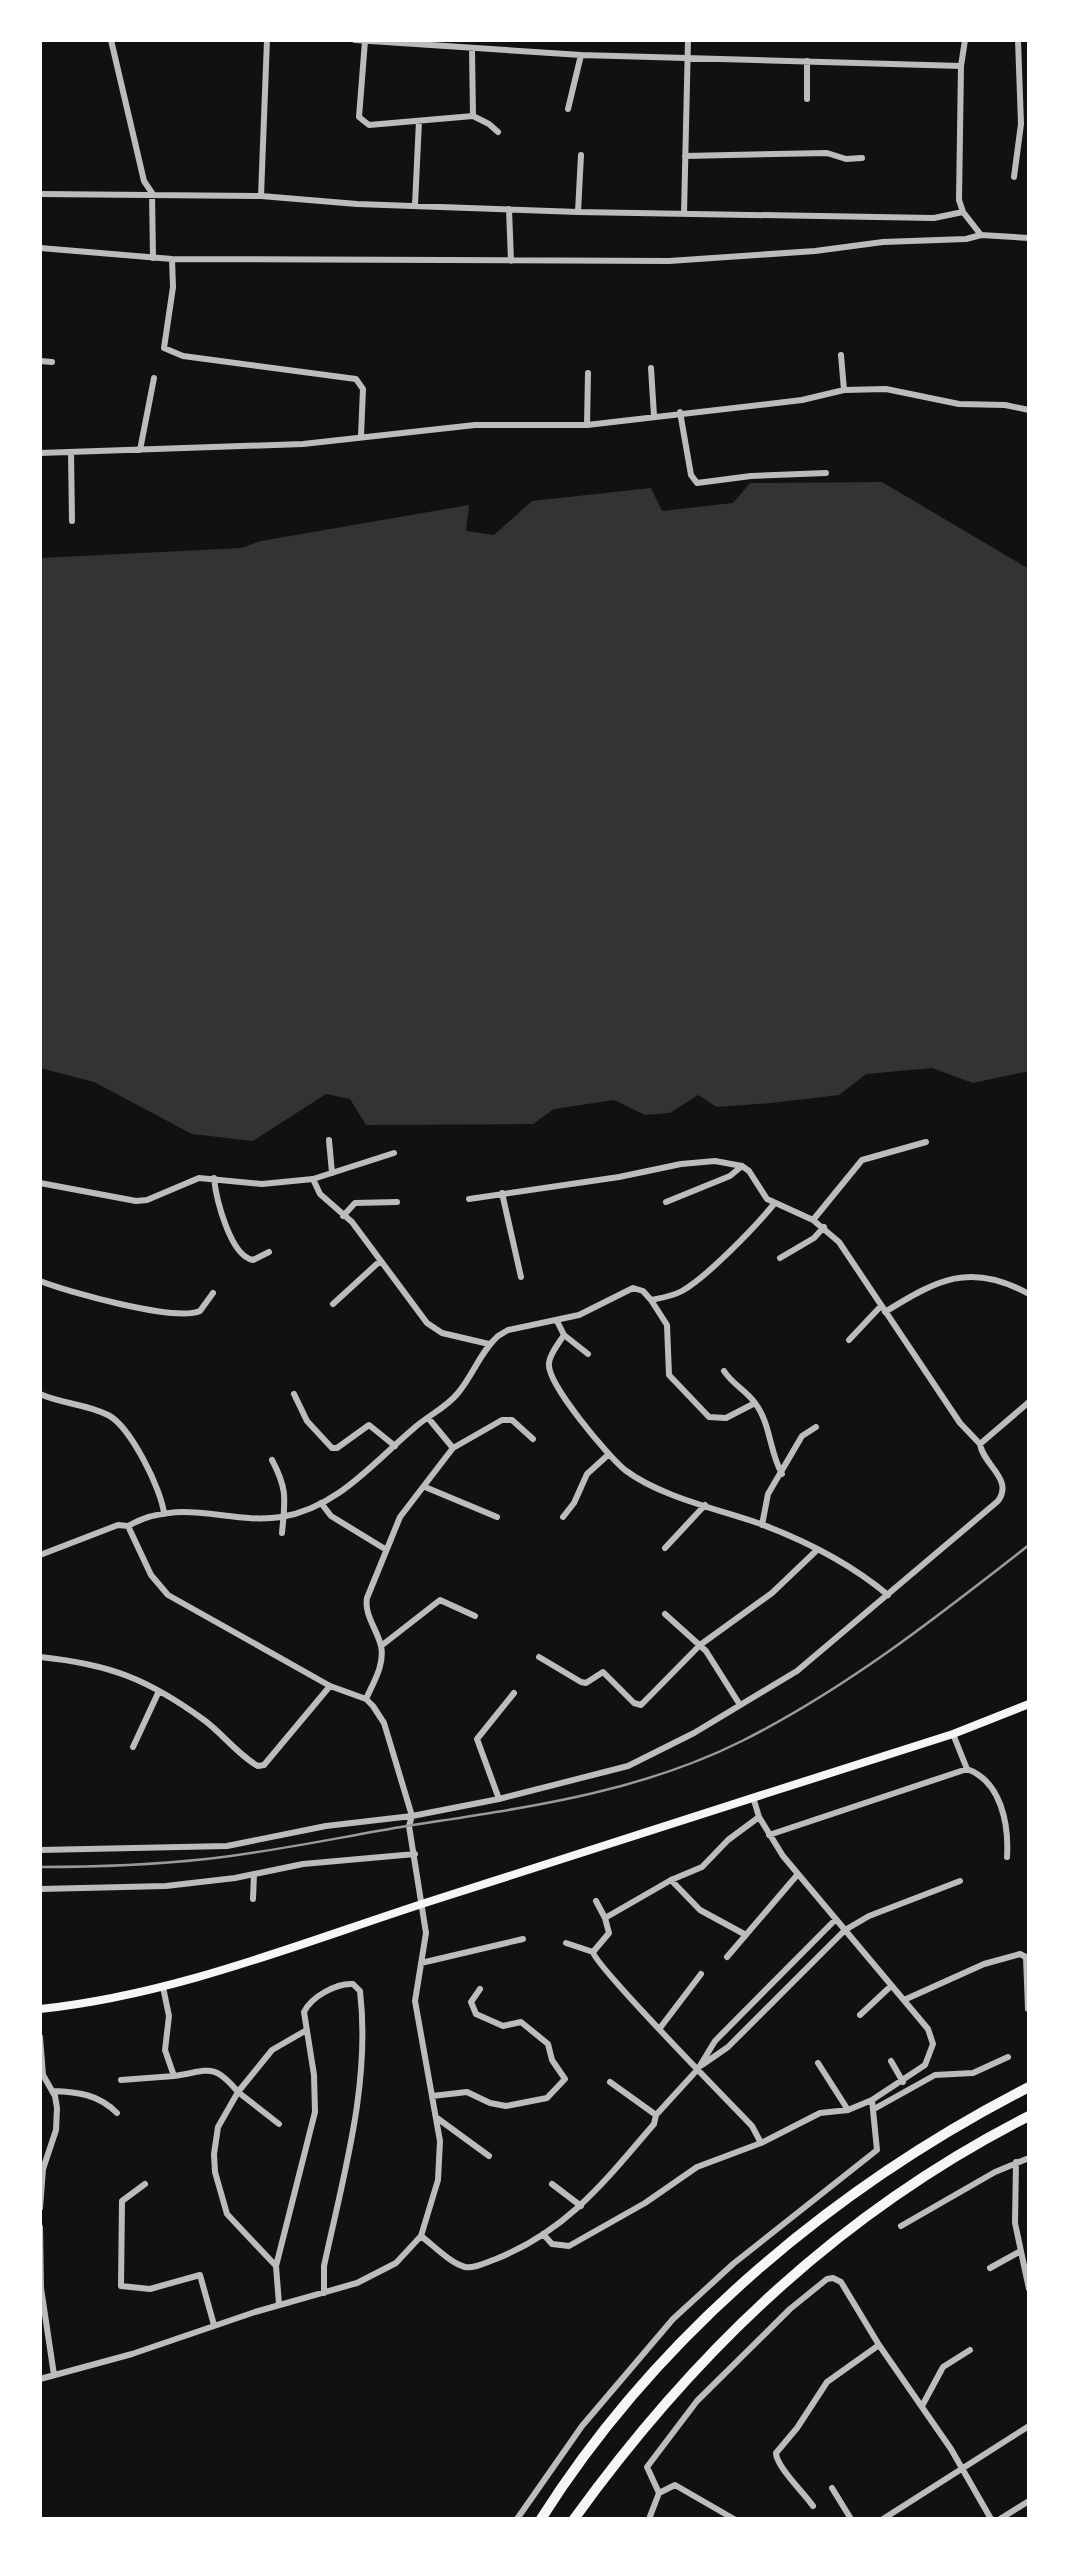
<svg xmlns="http://www.w3.org/2000/svg" width="1069" height="2559" font-family="'Sofia Sans Condensed',sans-serif">
  <style>
    .water { fill: #333 }
    .lines { fill: none; stroke-linecap: round; stroke-linejoin: round }
    .minor { stroke: #bcbcbc; stroke-width: 6 }
    .secondary { stroke: #f5f5f5; stroke-width: 8 }
    .motorway { stroke: #f5f5f5; stroke-width: 10 }
    .rail { stroke: #9a9a9a; stroke-width: 2.5 }
  </style>
  <rect width="100%" height="100%" fill="#111"/>
  <path class="water" d="M882,482L1029,569V1071L973,1083L932,1068L866,1074L839,1095L771,1103L717,1107L698,1095L670,1113L645,1115L614,1100L554,1109L533,1124L366,1125L350,1099L326,1094L253,1141L192,1134L94,1082L40,1068V558L241,548L261,541L469,505L466,531L494,535L532,501L651,488L662,511L733,503L750,483Z"/>
  <g class="lines">
    <path class="minor" d="M111,40L144,181L152,193
      M355,40L581,55L961,66
      M965,40L961,66L959,200L963,212L981,235
      M365,41L359,117L369,125L473,116L489,124L498,132
      M472,50L473,116
      M807,99V61
      M568,109L581,55
      M685,156L827,153L846,159L862,158
      M1014,177L1021,124L1018,40
      M152,193L153,258
      M40,194L261,196L357,204L578,212L934,218L963,212
      M261,196L267,40
      M415,205L419,121
      M509,209L511,261
      M578,212L581,155
      M684,214L688,40
      M40,248L172,259L669,261L815,251L883,242L966,239L981,235L1029,238
      M172,259L173,287L164,348L183,356L356,379L363,389L361,436
      M841,355L844,390
      M40,361L52,362
      M651,368L654,416
      M680,412L691,475L697,483L751,476L826,473
      M587,425L588,373
      M140,450L154,378
      M71,452L72,521
      M40,453L303,444L475,425H587L802,400L844,390L886,389L959,404L1005,405L1029,410
      M329,1140L332,1173
      M214,1178C216,1198 230,1256 253,1260L269,1252
      M313,1179L394,1153
      M40,1183L136,1201L147,1200L199,1178L262,1184L313,1179L320,1194L352,1222L427,1323L442,1333L489,1344
      M502,1193L521,1277
      M469,1199L619,1177L681,1164L715,1161L742,1166L749,1171L767,1199L813,1220L839,1242L960,1423L980,1444
      M666,1202L730,1176L742,1166
      M343,1216L355,1203L397,1202
      M813,1220L862,1160L926,1142
      M780,1258L814,1238L824,1227
      M40,1281C68,1292 175,1322 200,1311L213,1293
      M651,1300L667,1325L669,1375L709,1417L726,1418L755,1403C771,1424 769,1451 782,1474
      M333,1304L379,1262
      M885,1312C937,1280 970,1261 1029,1294
      M557,1321L564,1335C559,1343 550,1353 549,1363C546,1383 608,1456 625,1470C659,1496 717,1509 758,1523C804,1540 851,1564 888,1595
      M564,1335L588,1354
      M849,1340L881,1306
      M724,1371C733,1385 746,1390 755,1403
      M40,1394C62,1404 87,1404 108,1415C130,1426 162,1490 164,1514
      M294,1394L307,1421L332,1448H337L369,1425L395,1446
      M429,1419L453,1448
      M272,1460C288,1490 285,1500 282,1533
      M425,1487L497,1517
      M321,1503L331,1516L385,1549
      M563,1517L574,1503L587,1474L609,1454
      M762,1525L768,1494L802,1436L816,1427
      M128,1526C181,1496 229,1525 281,1517C337,1508 373,1463 413,1429C428,1415 445,1409 458,1393C473,1375 481,1351 498,1336L508,1330L579,1315L633,1288L643,1291L651,1300C661,1298 673,1296 682,1291C707,1277 755,1227 774,1204
      M665,1548L705,1505
      M40,1555L118,1525L128,1526
      M665,1614L706,1651L740,1705
      M381,1646L440,1600L475,1616
      M40,1657C109,1664 148,1679 204,1720C223,1734 238,1755 258,1766L264,1765L330,1686
      M539,1657L581,1682L586,1683L603,1672L634,1703L641,1705L700,1645L772,1593L817,1550
      M366,1699C373,1683 385,1665 381,1646C377,1629 364,1615 367,1598L400,1517L446,1457L453,1448L502,1420H512L533,1439
      M953,1734L967,1769
      M133,1747L159,1691
      M499,1799L477,1739L514,1693
      M759,1817L728,1840L702,1867L671,1880L605,1918L609,1933L593,1952C595,1966 732,2105 752,2126L761,2143
      M769,1835L967,1769C1001,1781 1009,1824 1007,1857
      M40,1850L227,1846L326,1826L412,1816L499,1799L628,1766L694,1733L797,1671L998,1501C1014,1479 983,1465 980,1444L1029,1402
      M671,1880L700,1910L746,1935
      M40,1889L166,1886L235,1878L303,1864L415,1854
      M253,1899L254,1874
      M596,1901L605,1918
      M566,1943L593,1952
      M727,1957L798,1874
      M421,1963L523,1939
      M163,1987L169,2016L165,2050L174,2076C209,2071 213,2062 238,2092L218,2127L214,2154L215,2172L227,2214L276,2266L279,2304
      M904,2000L984,1964L1020,1954L1026,1957L1028,2009
      M860,2015L891,1986
      M660,2028L701,1974
      M40,2037L43,2075L55,2096L57,2108L56,2130L43,2169L40,2208
      M891,2061L903,2082
      M818,2063L848,2110
      M702,2065L728,2047L845,1930L869,1916L960,1881
      M121,2080L174,2076
      M610,2082L656,2115
      M52,2091C78,2092 98,2094 117,2113
      M432,2096L467,2092L490,2103L506,2106L547,2098L565,2079L552,2060L548,2044L521,2022L503,2026L476,2014L471,2002L480,1989
      M874,2109L935,2075L973,2073L1008,2057
      M437,2118L489,2156
      M279,2124L238,2092L272,2050L305,2031
      M1016,2162L1015,2223L1029,2289
      M145,2184L122,2201L121,2286L150,2289L200,2275L214,2325
      M552,2184L581,2206
      M901,2226L995,2172L1029,2158
      M40,2227L41,2288L54,2375
      M543,2234L552,2244L569,2246L645,2203L697,2167L761,2143L820,2113L848,2110L872,2100L925,2065L933,2044L928,2029L783,1856L759,1817L753,1797
      M421,2236C433,2245 450,2263 465,2267C474,2269 487,2262 496,2259C568,2230 605,2181 654,2124L656,2115L698,2069L715,2041L836,1919
      M276,2266L315,2112L314,2075L304,2012C311,1997 336,1983 353,1984L360,1991C371,2083 343,2177 324,2266V2293
      M990,2268L1019,2252
      M40,2379L132,2354L255,2312L357,2283L396,2263L421,2236L438,2180L440,2141L415,2001L426,1933L409,1826L412,1816L384,1723L373,1706L366,1699L330,1686L168,1595L151,1575L128,1526
      M922,2406L943,2367L970,2350
      M832,2488L851,2519
      M659,2493L647,2467L697,2401L790,2309L827,2279L833,2278L841,2282L879,2345L951,2449L991,2519
      M813,2506C804,2493 776,2466 776,2453L797,2428L827,2382L879,2345
      M517,2519L582,2426L673,2319L733,2264L877,2150L872,2100
      M649,2519L659,2493L675,2485L734,2519
      M883,2519L1029,2426
      M1000,2519L1029,2501"/>
    <path class="secondary" d="M40,2009C174,1995 301,1943 428,1902C603,1845 778,1790 953,1734L1029,1704"/>
    <path class="motorway" d="M541,2519C658,2334 836,2186 1029,2087
      M574,2519C696,2350 842,2211 1029,2116"/>
    <path class="rail" d="M40,1867C96,1867 151,1865 206,1859C273,1852 340,1837 407,1826C522,1808 636,1794 742,1741C847,1688 937,1617 1029,1545"/>
  </g>
  <rect width="1069" height="2559" fill="none" stroke="#ffffff" stroke-width="84"/>
</svg>
